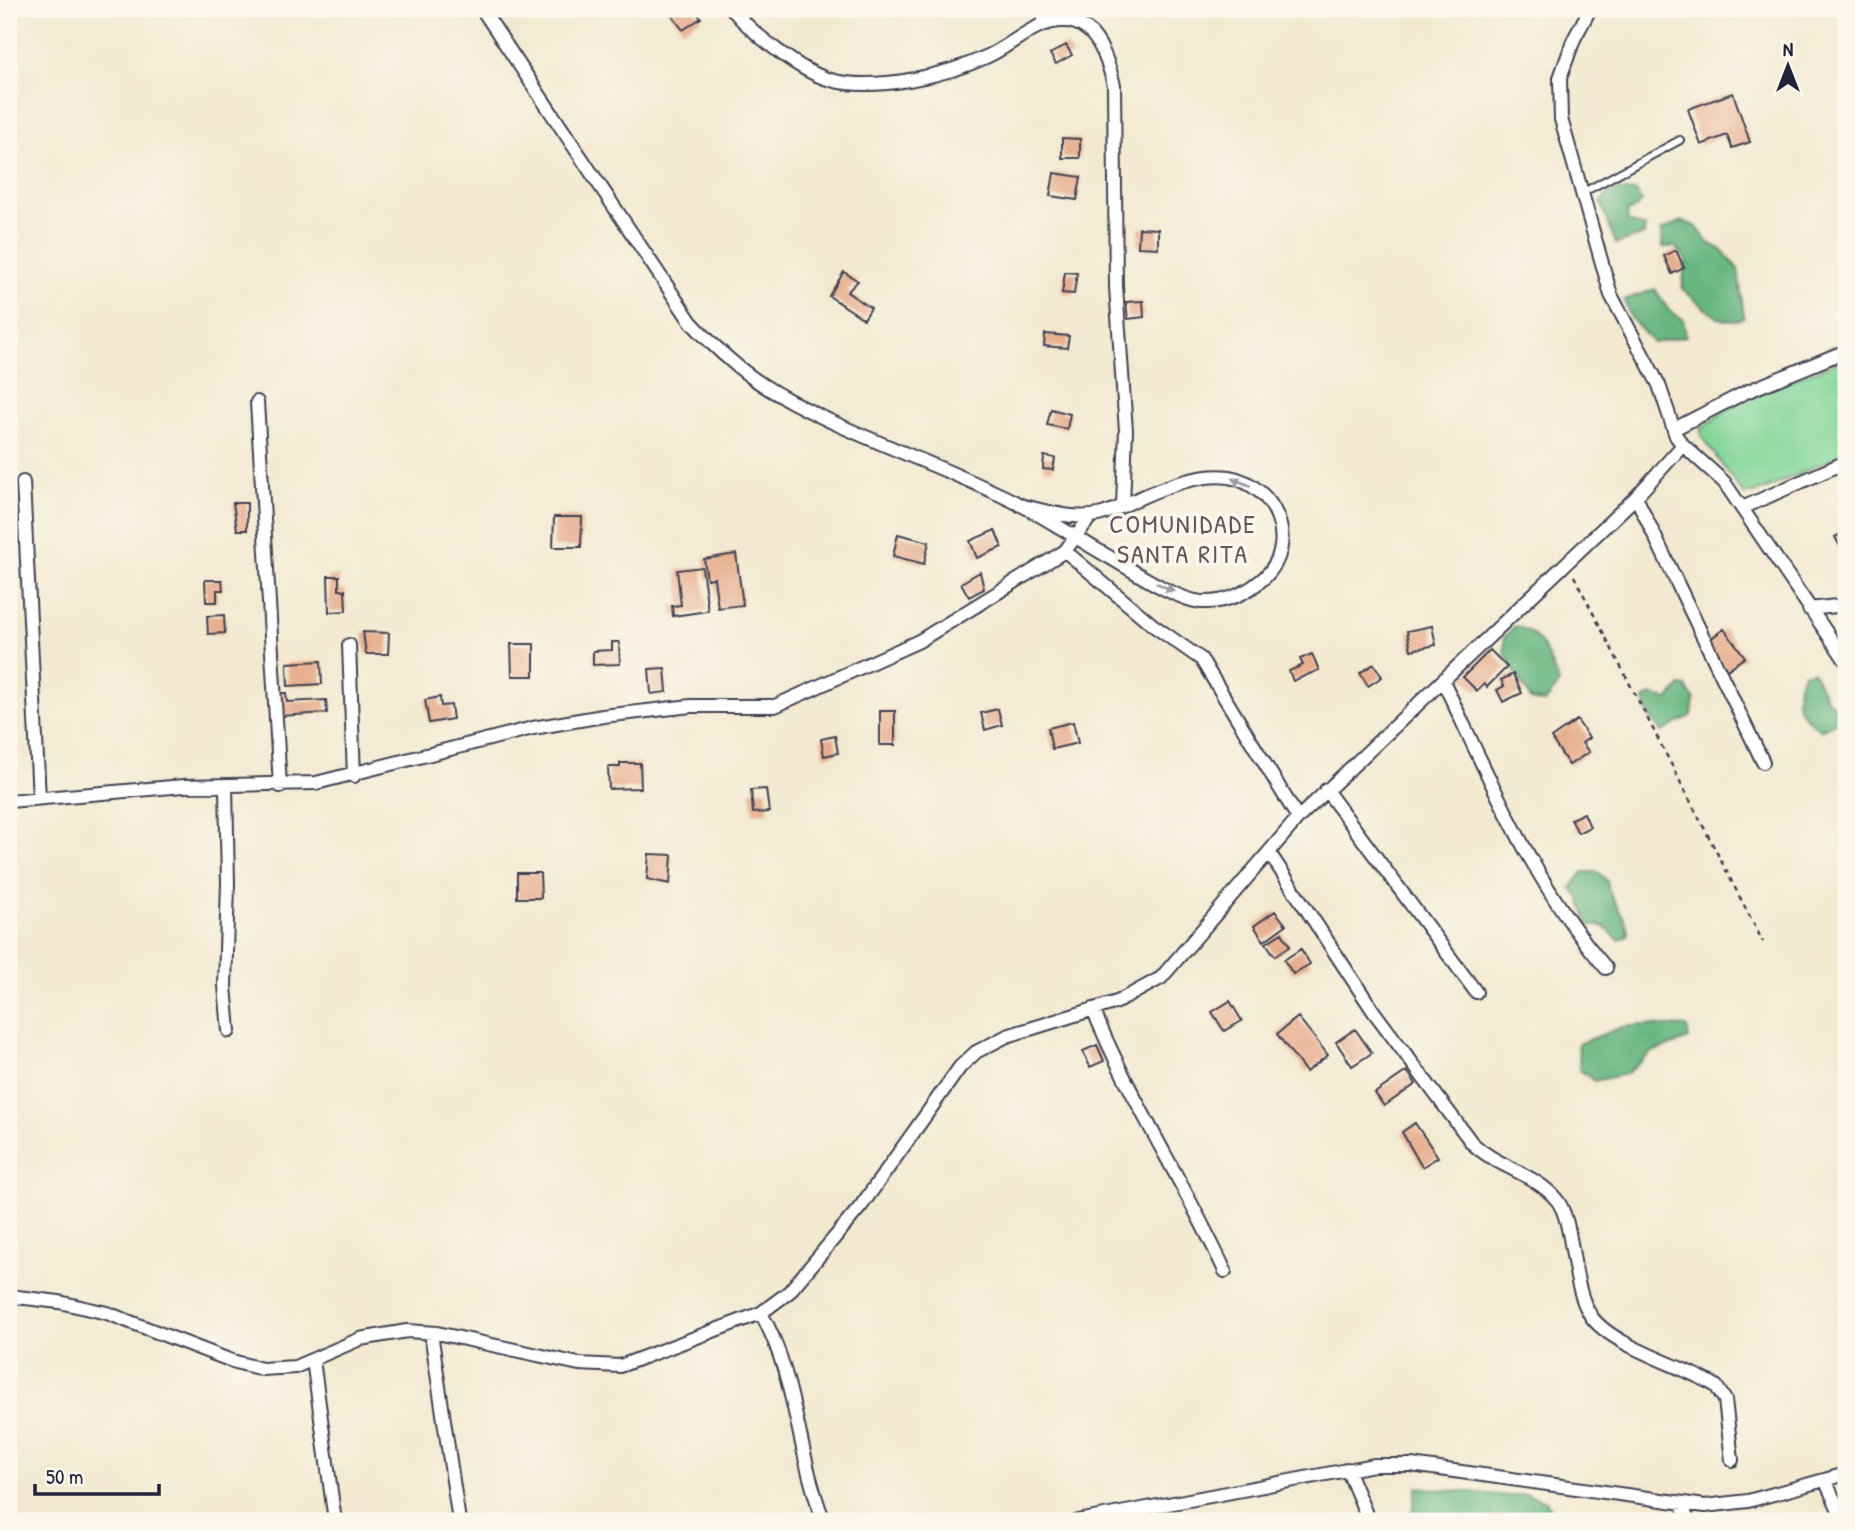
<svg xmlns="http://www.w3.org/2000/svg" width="1855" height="1530" font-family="'Patrick Hand',sans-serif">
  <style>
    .green { fill: #80d497; stroke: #517b69; stroke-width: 2 }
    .forest { fill: #68b680; stroke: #456c5e; stroke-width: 2 }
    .building { fill: #e7af90 }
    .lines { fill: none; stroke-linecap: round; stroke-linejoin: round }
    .lane-casing { stroke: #414051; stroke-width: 10 }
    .street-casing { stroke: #414051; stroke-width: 16 }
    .path { stroke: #414051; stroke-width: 2.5; stroke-dasharray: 5 5; stroke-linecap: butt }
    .lane { stroke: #fff; stroke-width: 6 }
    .street { stroke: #fff; stroke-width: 12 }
    .oneway { fill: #9c9ca7 }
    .labels { text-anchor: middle; stroke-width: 7; stroke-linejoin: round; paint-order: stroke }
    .quarter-label { font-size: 26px; letter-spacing: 2px; fill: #675359; stroke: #fbf7ec }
  </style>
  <rect width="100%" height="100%" fill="#fbf7ec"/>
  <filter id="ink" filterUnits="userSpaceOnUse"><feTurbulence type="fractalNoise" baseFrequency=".0143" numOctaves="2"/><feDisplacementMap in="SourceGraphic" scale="14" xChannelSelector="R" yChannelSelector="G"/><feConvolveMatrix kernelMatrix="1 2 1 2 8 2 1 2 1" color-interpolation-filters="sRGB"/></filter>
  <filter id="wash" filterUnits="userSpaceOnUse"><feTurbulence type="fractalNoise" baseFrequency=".00686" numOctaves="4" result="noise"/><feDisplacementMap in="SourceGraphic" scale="28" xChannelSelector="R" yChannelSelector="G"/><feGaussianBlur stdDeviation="1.57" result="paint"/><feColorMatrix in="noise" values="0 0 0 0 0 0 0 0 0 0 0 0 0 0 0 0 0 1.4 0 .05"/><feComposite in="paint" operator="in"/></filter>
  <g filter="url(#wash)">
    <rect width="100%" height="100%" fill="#f2e9d0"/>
    <path class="green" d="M1846,358V452L1764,490L1744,495L1701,436V428L1741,400Z"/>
    <path class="forest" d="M1611,190L1635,192L1642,201L1637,208L1627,212L1628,222L1645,227L1644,235L1616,244L1601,203Z
      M1682,221L1697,227L1708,243L1721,249L1738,269L1744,317C1721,331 1701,303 1682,289L1686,259L1676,247H1663L1661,231Z
      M1655,289L1669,311L1683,319L1686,336L1653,343L1631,318L1624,300Z
      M1515,626C1542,631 1549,660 1559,683L1545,703L1531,700L1505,654L1504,637Z
      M1813,671L1827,699L1836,708L1835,723L1820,730C1796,710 1791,703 1803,673Z
      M1680,686L1686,687L1694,699L1692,715L1662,732L1649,716L1644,700L1651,695L1668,700Z
      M1583,872H1598L1607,881C1608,901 1630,917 1628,936L1619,940L1603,926L1589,925L1580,898L1571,888Z
      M1640,1025L1687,1027L1689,1039L1652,1052L1626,1074L1594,1081L1580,1070L1578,1044L1622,1027Z
      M1417,1487L1510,1496L1527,1494L1546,1501L1551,1513C1538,1519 1527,1510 1513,1516L1511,1521H1410Z"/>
    <g id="blocks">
      <path class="building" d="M667,9H694L701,18L683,30Z
        M1066,45L1072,55L1056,64L1050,54Z
        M1733,93L1750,142L1732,148L1727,135L1701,145L1688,109Z
        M1062,138L1080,139V158H1062Z
        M1054,173L1081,177L1077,200L1050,196Z
        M1139,228L1158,229V248L1138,247Z
        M1676,250L1684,268L1672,274L1664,256Z
        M844,272L858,281L847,292L871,308L864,319L829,296Z
        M1065,272L1077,273L1074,294L1062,293Z
        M1143,301L1144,317L1128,319L1126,302Z
        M1045,334L1069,336L1067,348L1044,346Z
        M1051,409L1070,414L1067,429L1047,425Z
        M1044,456L1055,458L1053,470L1043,469Z
        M233,503H247V530H237Z
        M554,517H582L581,547H553Z
        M995,530L1002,547L977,558L970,541Z
        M1846,531V558L1835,537Z
        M898,534L929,542L924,564L893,556Z
        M736,554L743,605L718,608L714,578L707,579L704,559Z
        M702,567L708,611L673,616L672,606L681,605L677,570Z
        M980,572L984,589L969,597L961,583Z
        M328,576H339V590H345L346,611L329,612Z
        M205,580H222L223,590H217V602H206Z
        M224,615L225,633L208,634L207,616Z
        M1432,626L1436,645L1411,650L1407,631Z
        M1724,629L1745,657L1727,670L1706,642Z
        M363,632L389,633L388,654H366Z
        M612,642H619L620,664L593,665V651L612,650Z
        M511,644H534V676H512Z
        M1490,650L1507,667L1487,687L1484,684L1477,691L1463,677Z
        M1312,654L1319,670L1293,681L1289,671L1303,665L1300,659Z
        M321,661L322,684L288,686L287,663Z
        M1374,664L1382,677L1368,686L1360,673Z
        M665,668L667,692L651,694L649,669Z
        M1513,674L1522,693L1503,702L1497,690L1504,686L1501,680Z
        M278,693H286L287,702L326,700L327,713L279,716Z
        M440,697L441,706L451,705L453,719L429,723L425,700Z
        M998,709L1002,725L985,730L981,713Z
        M880,711H895V745H880Z
        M1577,720L1589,738L1582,743L1589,752L1569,765L1551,738Z
        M1073,722L1078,743L1052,749L1048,728Z
        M835,736L838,753L824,756L821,739Z
        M620,763H640L641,788L609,789L608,767H620Z
        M766,789L769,812L753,813L751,790Z
        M1584,813L1590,827L1578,833L1571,819Z
        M649,854L672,855L670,884L647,879Z
        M517,873H540L541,898H517Z
        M1275,911L1286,925L1264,941L1254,926Z
        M1282,933L1290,946L1275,956L1266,943Z
        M1301,949L1310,964L1293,974L1284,960Z
        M1230,1001L1242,1021L1224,1031L1212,1012Z
        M1298,1017L1328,1055L1306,1072L1277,1034Z
        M1355,1029L1372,1053L1352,1066L1336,1042Z
        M1097,1045L1104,1061L1090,1067L1083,1051Z
        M1407,1071L1416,1084L1384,1106L1375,1093Z
        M1415,1123L1438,1157L1422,1167L1402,1132Z"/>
    </g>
  </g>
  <g filter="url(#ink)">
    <use href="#blocks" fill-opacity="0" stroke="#414051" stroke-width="2"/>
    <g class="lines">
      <defs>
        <path id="lane" d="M1038,24L1046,9
          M1582,193L1680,140"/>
        <path id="street" d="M482,9L691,322C716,349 744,375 776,393C854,438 941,464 1021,505C1053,522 1084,543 1116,561C1138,574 1178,600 1202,602C1226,603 1247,593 1264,578C1301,543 1275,485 1229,477C1203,473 1166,486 1142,497C1128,503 1113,512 1098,515C1073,520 1045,511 1020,505
          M732,9C752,33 800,72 831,80C875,92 948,75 988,56C1013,45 1036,19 1066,21C1097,23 1108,61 1114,85L1116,287L1126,431L1123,505
          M257,402L280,786
          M1674,429L1746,392L1846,351
          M1683,445L1724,482L1846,661
          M23,482L39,798
          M1636,497L1763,762
          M1742,508L1846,462
          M1065,551L1154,626L1201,659L1298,818
          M1809,609L1846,605
          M349,645L354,776
          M1443,681C1491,781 1533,884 1606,968
          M226,786L228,883L225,986L229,1031
          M1326,790L1476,992
          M9,801L184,786L316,783L533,728L603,716L691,706H775L919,641L1065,551L1091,516
          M1270,854L1374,1012L1472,1143C1497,1167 1534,1173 1556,1199C1575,1220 1570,1285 1591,1316C1611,1346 1684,1366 1716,1386L1725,1400L1732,1460
          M1093,1009C1130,1100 1184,1182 1225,1271
          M9,1296L59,1302L107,1313L232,1361L262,1369L295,1367L360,1339L407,1331L437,1333L579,1364L620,1366L761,1313
          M431,1333L459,1521
          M313,1360L335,1521
          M1347,1469L1369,1521
          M1825,1480L1844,1521
          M1682,1504L1688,1521
          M824,1521C797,1454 797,1377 761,1313L789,1292L861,1206L960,1067L976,1052L1007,1036L1117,1002L1161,978L1298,818L1636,497L1683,445L1676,436L1659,385L1611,295L1561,119L1560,78L1574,39L1590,9
          M1078,1521L1374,1465H1411L1705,1506L1748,1501L1846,1474"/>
      </defs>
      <use href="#lane" class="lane-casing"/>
      <use href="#street" class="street-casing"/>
      <path class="path" d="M1574,576L1763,942"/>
      <use href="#lane" class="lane"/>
      <use href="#street" class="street"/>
    </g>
    <defs><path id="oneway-solid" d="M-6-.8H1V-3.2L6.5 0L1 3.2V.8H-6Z" transform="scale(1.75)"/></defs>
    <g class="oneway">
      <use href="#oneway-solid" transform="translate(1241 482) rotate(-159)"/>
      <use href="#oneway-solid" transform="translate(1165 587) rotate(26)"/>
    </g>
  </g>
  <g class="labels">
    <g class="quarter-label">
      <text x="1183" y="533">COMUNIDADE<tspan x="1183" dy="30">SANTA RITA</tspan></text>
    </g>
  </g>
  <rect width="1855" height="1530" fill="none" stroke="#fbf7ec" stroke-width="35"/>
  <g transform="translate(1788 66)" stroke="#fbf7ec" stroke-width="5" paint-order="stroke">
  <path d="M0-5L12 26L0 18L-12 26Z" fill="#22223b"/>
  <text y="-10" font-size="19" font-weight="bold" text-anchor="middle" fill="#22223b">N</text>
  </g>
  <path d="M35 1484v10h124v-10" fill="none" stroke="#22223b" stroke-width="3.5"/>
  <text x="46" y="1484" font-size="21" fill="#22223b" stroke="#fbf7ec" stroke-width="5" paint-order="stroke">50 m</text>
</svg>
